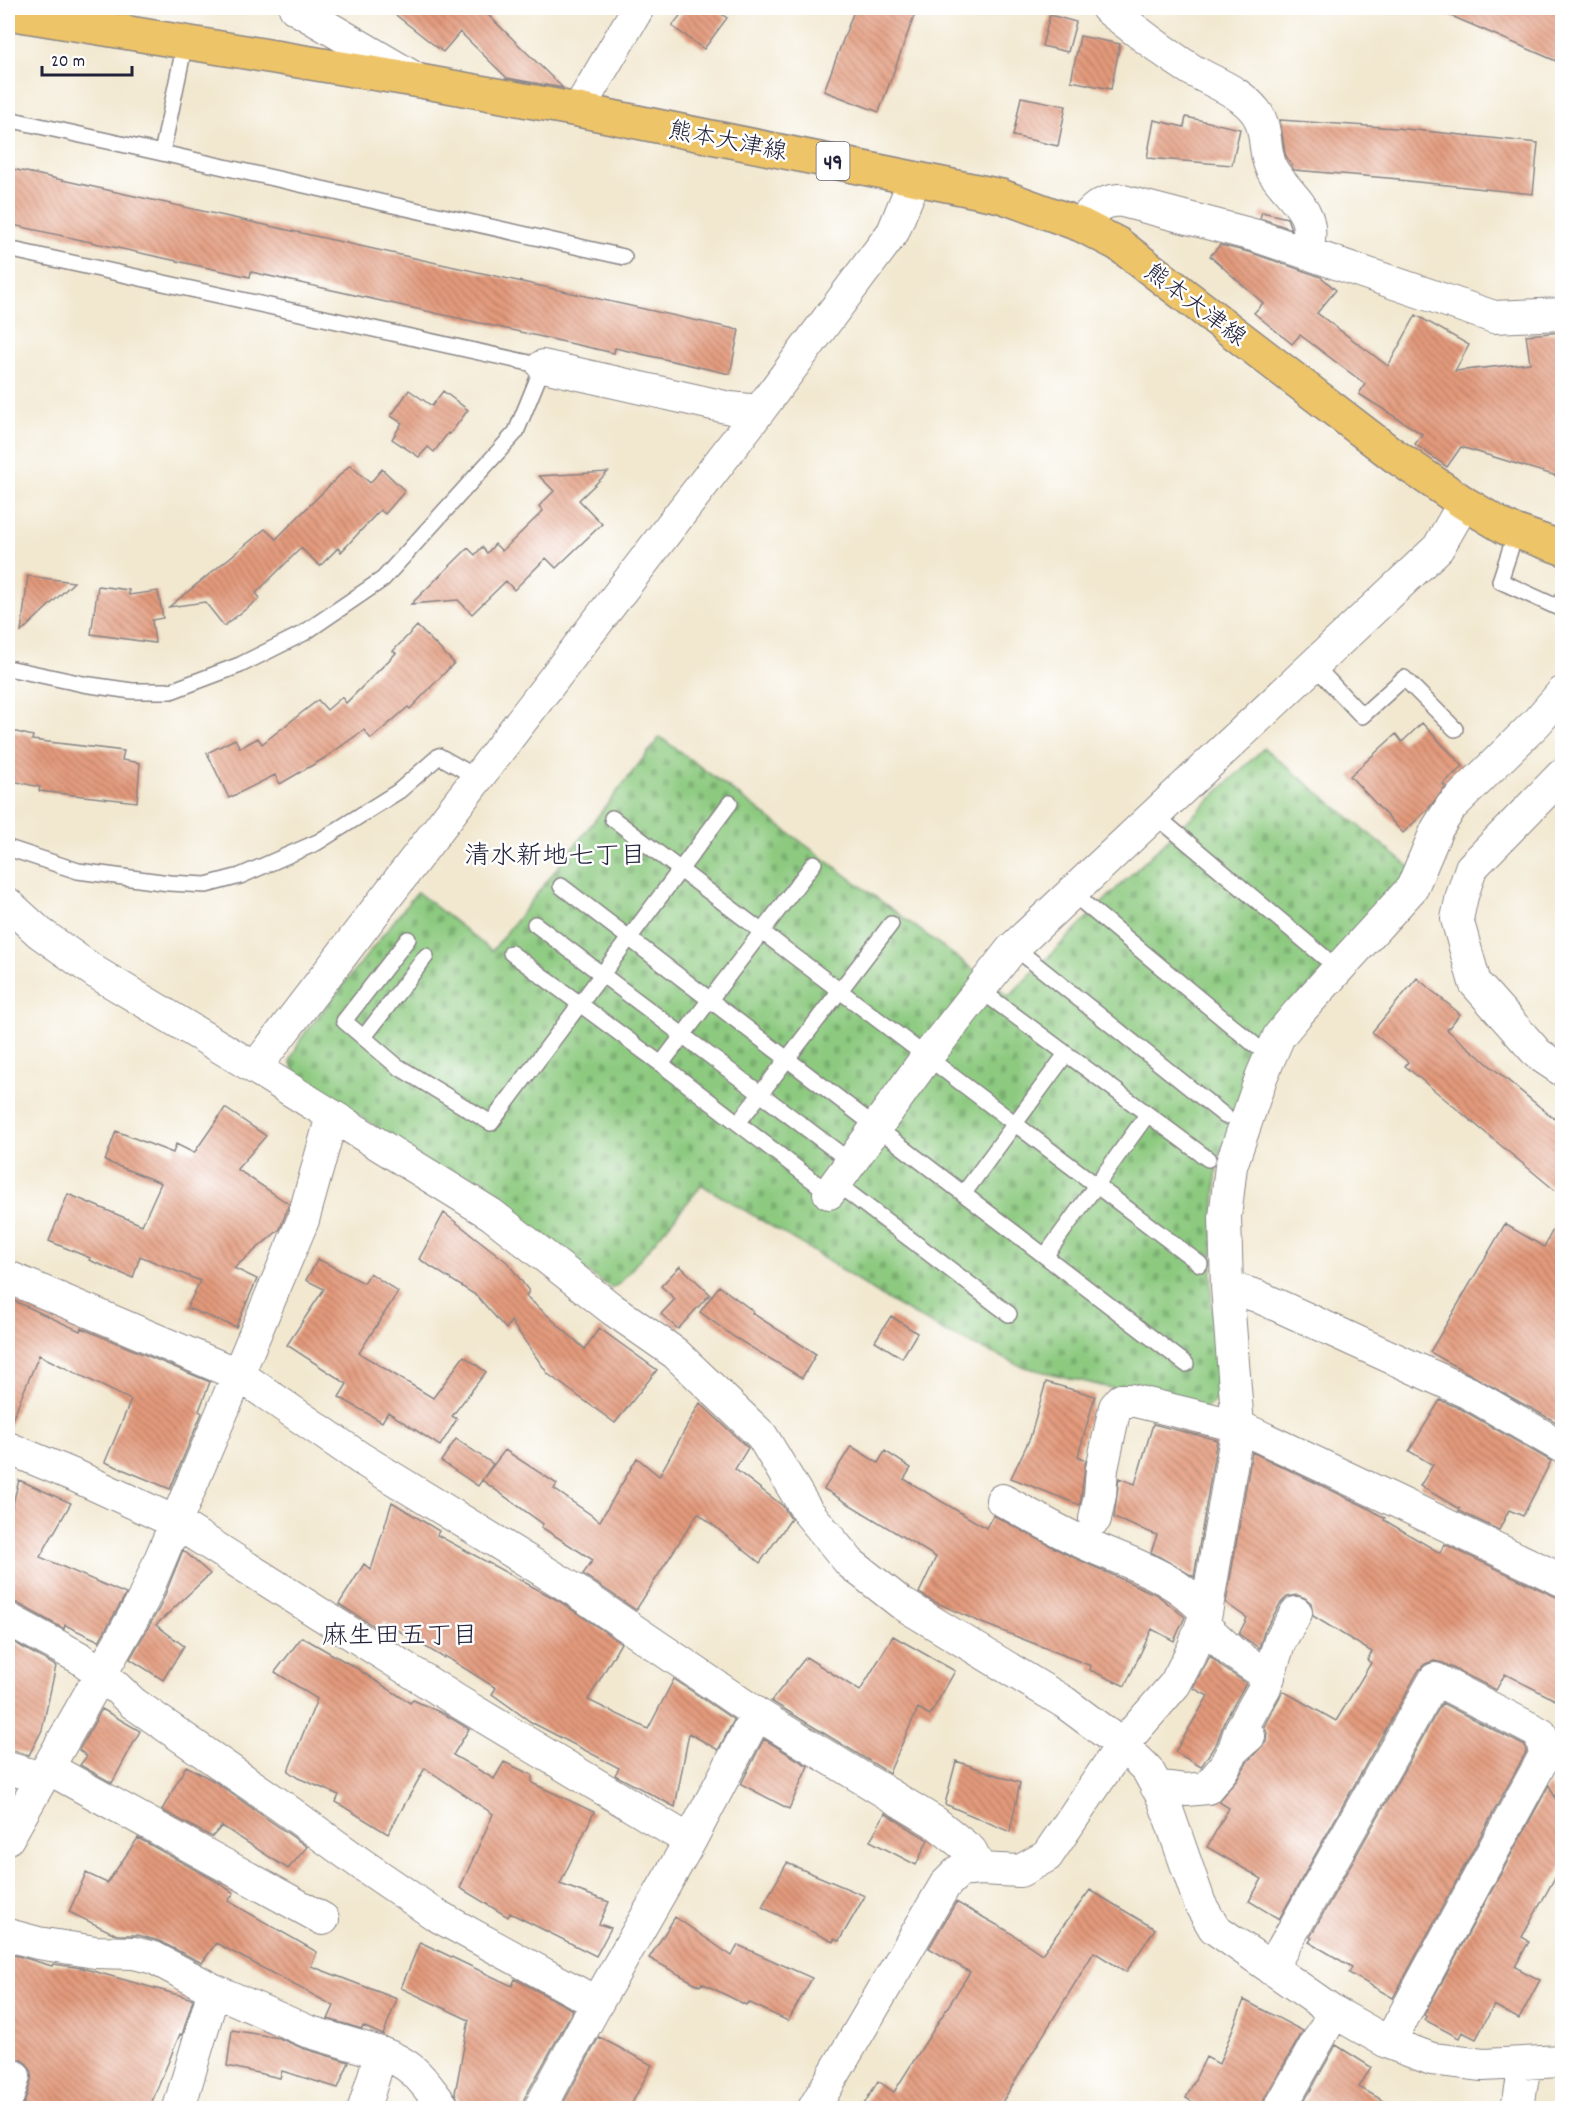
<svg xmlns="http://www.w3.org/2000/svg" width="1570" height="2116" font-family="Dekko,'Klee One',sans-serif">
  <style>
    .cemetery { fill: url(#cemetery-stones); stroke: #58765e; stroke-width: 1.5 }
    .building { fill: url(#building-back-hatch) }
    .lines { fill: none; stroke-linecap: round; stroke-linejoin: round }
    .lane-casing { stroke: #8a8586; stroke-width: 18 }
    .street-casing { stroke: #8a8586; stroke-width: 34 }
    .primary-casing { stroke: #8a8586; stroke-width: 36 }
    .lane { stroke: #fff; stroke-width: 15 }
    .street { stroke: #fff; stroke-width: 32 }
    .primary { stroke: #eec469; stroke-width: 33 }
    .labels { text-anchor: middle; stroke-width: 5; stroke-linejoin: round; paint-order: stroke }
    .shield { fill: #fff; stroke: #646476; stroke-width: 1.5 }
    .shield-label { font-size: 22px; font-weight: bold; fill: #22223b }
    .street-label { font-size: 24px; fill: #22223b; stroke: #fff }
    .neighbourhood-label { font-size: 26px; fill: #22223b; stroke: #fff }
  </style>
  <defs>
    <pattern id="cemetery-stones" width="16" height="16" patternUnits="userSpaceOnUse" patternTransform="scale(1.5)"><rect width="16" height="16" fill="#8dca80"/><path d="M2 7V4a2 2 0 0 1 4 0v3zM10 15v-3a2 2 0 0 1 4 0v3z" fill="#79ad70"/></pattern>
    <pattern id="building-back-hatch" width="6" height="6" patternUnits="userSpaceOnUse" patternTransform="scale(1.5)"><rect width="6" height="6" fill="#e39a7b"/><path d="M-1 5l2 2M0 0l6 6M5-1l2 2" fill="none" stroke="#b87d66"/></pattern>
  </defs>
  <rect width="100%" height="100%" fill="#fff"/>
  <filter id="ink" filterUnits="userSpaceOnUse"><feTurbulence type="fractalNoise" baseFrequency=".0167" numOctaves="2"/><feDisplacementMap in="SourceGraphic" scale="12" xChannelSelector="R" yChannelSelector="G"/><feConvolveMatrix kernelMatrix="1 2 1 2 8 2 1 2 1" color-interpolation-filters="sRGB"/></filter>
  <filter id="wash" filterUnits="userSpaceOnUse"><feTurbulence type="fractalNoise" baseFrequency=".008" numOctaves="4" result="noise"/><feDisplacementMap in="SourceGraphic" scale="24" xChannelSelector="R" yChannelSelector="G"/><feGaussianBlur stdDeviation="1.35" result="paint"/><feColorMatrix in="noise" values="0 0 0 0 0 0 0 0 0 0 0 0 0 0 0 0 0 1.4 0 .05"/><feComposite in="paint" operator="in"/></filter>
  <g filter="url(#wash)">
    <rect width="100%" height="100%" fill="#f2e8d0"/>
    <path class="cemetery" d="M660,737L1009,996L1117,888L1264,748L1412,869L1274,1027L1217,1162L1211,1290L1219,1391L1215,1401L1205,1409L1193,1408L1024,1367L947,1333L883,1297L808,1248L702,1185L619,1284L611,1288C524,1228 437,1168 350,1109C332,1097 297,1082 290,1061L302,1037L417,892L492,951Z"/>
    <g id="blocks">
      <path class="building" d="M387,8H481L563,88L507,78L460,32L443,52Z
        M686,8H713L727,18L704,49L672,26Z
        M855,8H917L879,112L824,91Z
        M1433,8H1563V64Z
        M1050,15L1076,22L1068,52L1042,46Z
        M1080,36L1120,44L1111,89L1071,81Z
        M1021,97L1066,106L1058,146L1013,136Z
        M1186,117L1240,129L1232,165L1147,158L1154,120L1184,127Z
        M1280,120L1396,128L1538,143L1533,194L1399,180V179L1294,170L1285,154Z
        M8,168L739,330L730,374L615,348L614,353L251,272L250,277L8,224Z
        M1262,212L1287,218L1291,229L1260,218Z
        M1220,245L1252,253L1321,277L1336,290L1317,313L1388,366L1416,315L1469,345L1455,371L1530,363L1526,335L1563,332V478L1461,447L1447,467L1415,444L1422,434L1359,394L1365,384L1300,335L1292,344L1254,313L1263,303L1210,256Z
        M409,390L432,406L443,391L468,410L450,434L448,433L434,452L428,447L419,457L392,439L402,423L391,416Z
        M350,465L370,483L382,469L405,491L385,514L380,510L341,552L338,548L320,566L301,548L256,593L260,598L224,626L205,602L169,607L265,529L276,539Z
        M608,472L579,500L602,524L556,568L546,558L514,590L506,581L472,614L458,600L411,604L468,548L475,555L482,547L487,553L495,544L502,551L543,511L539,506L554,491L539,476Z
        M28,576L74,582L21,632Z
        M98,586L129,590V595L158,591L163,618L152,620L155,643L91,634Z
        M417,626L454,663L410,709L408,707L371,739L364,730L323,759L280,784L275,775L229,798L207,753L235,739L240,748L258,738L262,744L318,700L327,710L342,697L346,703L396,653L393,651Z
        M1422,723L1463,766L1443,784L1446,787L1427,810L1403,833L1350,776L1396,734L1402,742Z
        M8,730L33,736L32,740L124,751L122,760L140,763L137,802L39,791L40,787L8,780Z
        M1417,978L1460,1014L1447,1030L1563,1126V1197L1405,1066L1408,1062L1372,1032Z
        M225,1108L266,1136L237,1169L289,1204L280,1229L234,1268L257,1279L236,1327L187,1308L200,1281L140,1256L133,1278L89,1260L90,1258L49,1241L68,1194L142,1225L161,1183L105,1161L116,1131L173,1153L176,1144L194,1153Z
        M1563,1210V1426L1430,1352L1505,1224L1544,1247Z
        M444,1213L507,1262L529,1291L526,1296L585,1349L599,1328L657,1370L615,1423L548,1374L511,1321L506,1329L477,1296L419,1259Z
        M318,1259L364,1283L370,1273L398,1292L359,1353L433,1398L464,1356L486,1372L452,1416L457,1419L440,1446L388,1412L382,1422L339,1397L347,1384L287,1345L324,1289L306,1280Z
        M680,1266L710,1294L678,1329L661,1314L675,1299L661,1286Z
        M719,1286L753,1311L752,1313L816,1354L802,1378L734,1337L700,1312Z
        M8,1298L80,1331L81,1328L210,1382L199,1411L202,1413L170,1489L105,1462L131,1400L39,1355L8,1429Z
        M891,1316L917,1333L902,1358L875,1341Z
        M1046,1382L1095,1396L1078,1456L1086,1460L1080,1505L1011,1478L1030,1438Z
        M1440,1400L1461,1409L1551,1461L1523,1516L1509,1510L1499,1530L1459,1511L1460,1509L1420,1486L1433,1465L1409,1451Z
        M700,1403L748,1448L735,1469L783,1506L791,1519L760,1563L698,1513L636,1610L583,1574L593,1560L541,1527L543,1524L482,1480L505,1450L557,1484L554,1489L600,1521L637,1458L659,1476Z
        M1153,1424L1217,1440L1194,1577L1151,1552L1157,1535L1114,1518L1119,1478L1135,1484Z
        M456,1439L493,1464L478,1486L441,1461Z
        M851,1446L878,1463L885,1451L911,1468L904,1479L986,1528L993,1515L1066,1554L1157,1595L1185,1617L1174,1641L1152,1629L1125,1686L1090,1670L1091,1666L982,1623L931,1600L919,1593L936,1557L824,1489Z
        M1252,1452L1368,1508L1385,1518L1384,1520L1440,1553L1444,1544L1554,1596L1563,1598V1704L1505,1674L1496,1690L1443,1663L1434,1661L1425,1664L1419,1670L1279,1919L1249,1901L1262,1879L1207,1847L1229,1808L1218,1801L1236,1781L1248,1761L1266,1742L1267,1733L1264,1726L1283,1691L1336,1721L1371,1663L1367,1660L1372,1652L1313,1616L1311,1603L1305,1598L1297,1595L1287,1597L1280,1604L1264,1632L1259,1648L1239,1634L1247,1618L1226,1603Z
        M19,1480L71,1503L40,1557L126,1594L99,1641L65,1625L64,1629L17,1603L8,1601V1522Z
        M392,1502L439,1531L437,1535L559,1601L621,1643L588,1700L648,1729L674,1679L734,1720L718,1750L689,1733L675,1807L615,1775L619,1768L531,1722L492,1694L496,1688L445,1656L444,1658L384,1622L378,1629L339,1604L364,1564L371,1570Z
        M183,1550L210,1574L156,1625L184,1646L163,1680L130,1659L160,1607Z
        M893,1636L955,1671L930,1715L918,1708L889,1773L771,1701L806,1657L860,1691Z
        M302,1637L356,1668L410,1703L413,1700L444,1714L469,1729L453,1755L494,1779L504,1762L532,1775V1783L594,1812L560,1884L609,1902L599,1924L611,1928L596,1956L510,1913L508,1917L460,1888L493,1814L425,1768L388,1834L336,1802L339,1795L298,1778L288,1771L317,1699L275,1672Z
        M8,1639L56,1666L42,1730L29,1755L8,1749Z
        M1210,1656L1222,1667L1246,1683L1224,1722L1217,1742L1201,1767L1175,1752L1208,1696L1193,1688Z
        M1442,1703L1525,1746L1526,1752L1393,1998L1349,1973L1352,1967L1309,1942L1312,1938L1310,1937Z
        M102,1709L140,1731L112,1783L80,1765L87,1756L79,1750Z
        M764,1739L808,1766L789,1809L741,1784Z
        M956,1761L1020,1783L1010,1832L945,1804Z
        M186,1766L214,1781L307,1847L288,1869L222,1826L212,1837L162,1810Z
        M1549,1785L1563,1814V1863L1522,1937L1529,1941L1515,1967L1540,1980L1519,2019L1494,2005L1476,2039L1462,2032L1459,2038L1425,2020L1427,2017L1424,2015Z
        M885,1813L928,1840L916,1865L870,1841Z
        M138,1838L214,1880L234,1893L228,1901L317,1952L311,1966L397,1999L383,2035L363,2026L362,2029L328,2019L334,2006L216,1943L202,1963L159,1941L138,1935H117L69,1912L86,1873L107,1883Z
        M787,1863L865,1896L839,1941L834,1939L833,1942L762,1907Z
        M1090,1890L1155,1929L1126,1972L1094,1952L998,2109H861L878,2081L894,2092L970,1972L929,1948L956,1902L1006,1930L1042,1954Z
        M675,1917L732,1956L738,1945L812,1978L788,2021L748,2002L746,2005L702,1983L700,1986L649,1958Z
        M420,1942L512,1986L515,1979L573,2010L524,2099L522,2109H462L455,2093L469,2020L401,1988Z
        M8,1953L52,1966L53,1964L82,1968L193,1999L182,2035L180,2034L149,2109H21L25,2101L31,2081L32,2072L27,2064L20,2059L8,2060Z
        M1244,2000L1303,2031L1264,2099L1262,2109H1203L1186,2098L1206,2057L1219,2064Z
        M232,2030L279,2038L302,2048L349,2062L338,2088L282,2071L280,2078L227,2066Z
        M599,2037L652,2065L629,2109H560Z
        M1336,2045L1371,2067L1359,2087L1398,2109H1300Z"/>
    </g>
  </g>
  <g filter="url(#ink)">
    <use href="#blocks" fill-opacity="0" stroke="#8a8586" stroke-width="1.5"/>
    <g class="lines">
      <defs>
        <path id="lane" d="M8,119L162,153L185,43
          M162,153L624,257
          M8,249L543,366L516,432L383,579L304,633L240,665L171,691H132L83,684L8,668
          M1516,532L1500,581L1559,608L1562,599
          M1314,665L1362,716L1404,678L1455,729
          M1155,815L1324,957
          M612,818L1200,1264
          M8,848L78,871L169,883L206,885L240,876L318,842L399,791L439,756L478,778
          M561,886L1186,1364
          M1072,893L1256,1046
          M535,924L851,1162
          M408,939L344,1021L397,1066L491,1123L730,803
          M1014,947L1225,1116
          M511,953L661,1064L829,1193
          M979,989L1208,1159
          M364,1037L426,956
          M661,1064L814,863
          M738,1123L891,924
          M836,1183L1009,1314
          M964,1193L1066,1054
          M1045,1256L1147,1115"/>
        <path id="street" d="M295,8L416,79
          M1107,8C1134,29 1162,52 1192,70C1214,83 1240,91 1256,112C1269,129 1262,155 1274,173C1295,203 1317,211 1307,253
          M578,110L638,8
          M1081,225C1092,209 1100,202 1119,200L1257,236L1494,317L1562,314
          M543,366L730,408L759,411
          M1562,775L1471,868L1462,896L1457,919L1475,983L1538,1054L1562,1070
          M8,904L40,933L95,972L255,1068L491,1214L612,1309L675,1353L762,1436L807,1511L850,1563L901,1603L1064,1702L1122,1745L1147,1769L1163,1798L1200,1904L1214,1928L1334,2012L1389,2043L1432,2059L1483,2065L1562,2061
          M255,1068L759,411L893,232L915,178
          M829,1193L926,1058L1011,950L1438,548L1464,503
          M8,1277L239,1375L360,1458L573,1589L757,1714L936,1823L971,1851L980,1869
          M1227,1287L1257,1296L1469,1393L1562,1447
          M8,1448L78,1477L175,1522L459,1702L690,1841L597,2003L540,2108
          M1002,1500C1030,1515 1056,1530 1084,1543C1127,1563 1176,1575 1206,1613
          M1095,1519L1100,1495L1102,1469L1115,1407L1121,1400H1131L1238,1426L1562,1580
          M8,1619L80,1658L102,1674L133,1703L277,1803L360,1863L436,1915L597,2003
          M1202,1624L1232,1652L1269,1677
          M1234,1749L1240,1731L1265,1687L1280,1641L1296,1613
          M8,1768L42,1778
          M48,1768L323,1919
          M1156,1786L1186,1790L1207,1788L1222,1770L1234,1749L1249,1736
          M8,1838L143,1600L303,1220L332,1116
          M690,1841L757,1714
          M8,1935L38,1943L95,1952L134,1953L154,1958L214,1990L179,2108
          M1271,1969L1435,1679L1541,1734L1545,1755L1389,2043
          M214,1990L307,2031L381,2053L364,2108
          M381,2053C415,2065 423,2081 444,2108
          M8,2096L14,2076
          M814,2108L945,1885L959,1871L980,1869L1020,1871L1047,1856L1122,1745L1175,1684L1193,1649L1206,1613L1238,1426L1227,1287L1225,1217L1231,1166L1262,1075L1279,1036L1298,1013L1412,888L1437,829L1451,807L1537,722L1562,693
          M1280,2108L1334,2012
          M1515,2108L1519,2101L1525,2064"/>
        <path id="primary" d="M8,13L420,81L578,110L1001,196L1081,225L1118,244L1392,454L1464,503L1506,528L1562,548"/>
      </defs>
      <use href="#lane" class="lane-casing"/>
      <use href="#street" class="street-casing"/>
      <use href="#primary" class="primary-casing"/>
      <use href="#lane" class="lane"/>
      <use href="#street" class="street"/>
      <use href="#primary" class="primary"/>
    </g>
  </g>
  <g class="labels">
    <rect class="shield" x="816.5" y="142" width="33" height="38" rx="4.5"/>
    <g class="shield-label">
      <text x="833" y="169">49</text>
    </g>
    <g class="street-label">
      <text transform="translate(728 140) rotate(11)" y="8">熊本大津線</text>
      <text transform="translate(1196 304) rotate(37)" y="8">熊本大津線</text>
    </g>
    <g class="neighbourhood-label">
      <text x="555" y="863">清水新地七丁目</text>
      <text x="400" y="1643">麻生田五丁目</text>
    </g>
  </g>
  <rect width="1570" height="2116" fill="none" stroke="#fff" stroke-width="30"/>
  <path d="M42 66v9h90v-9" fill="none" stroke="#22223b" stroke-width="3"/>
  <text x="51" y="66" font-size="18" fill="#22223b" stroke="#ffffff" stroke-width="4.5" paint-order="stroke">20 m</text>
</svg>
